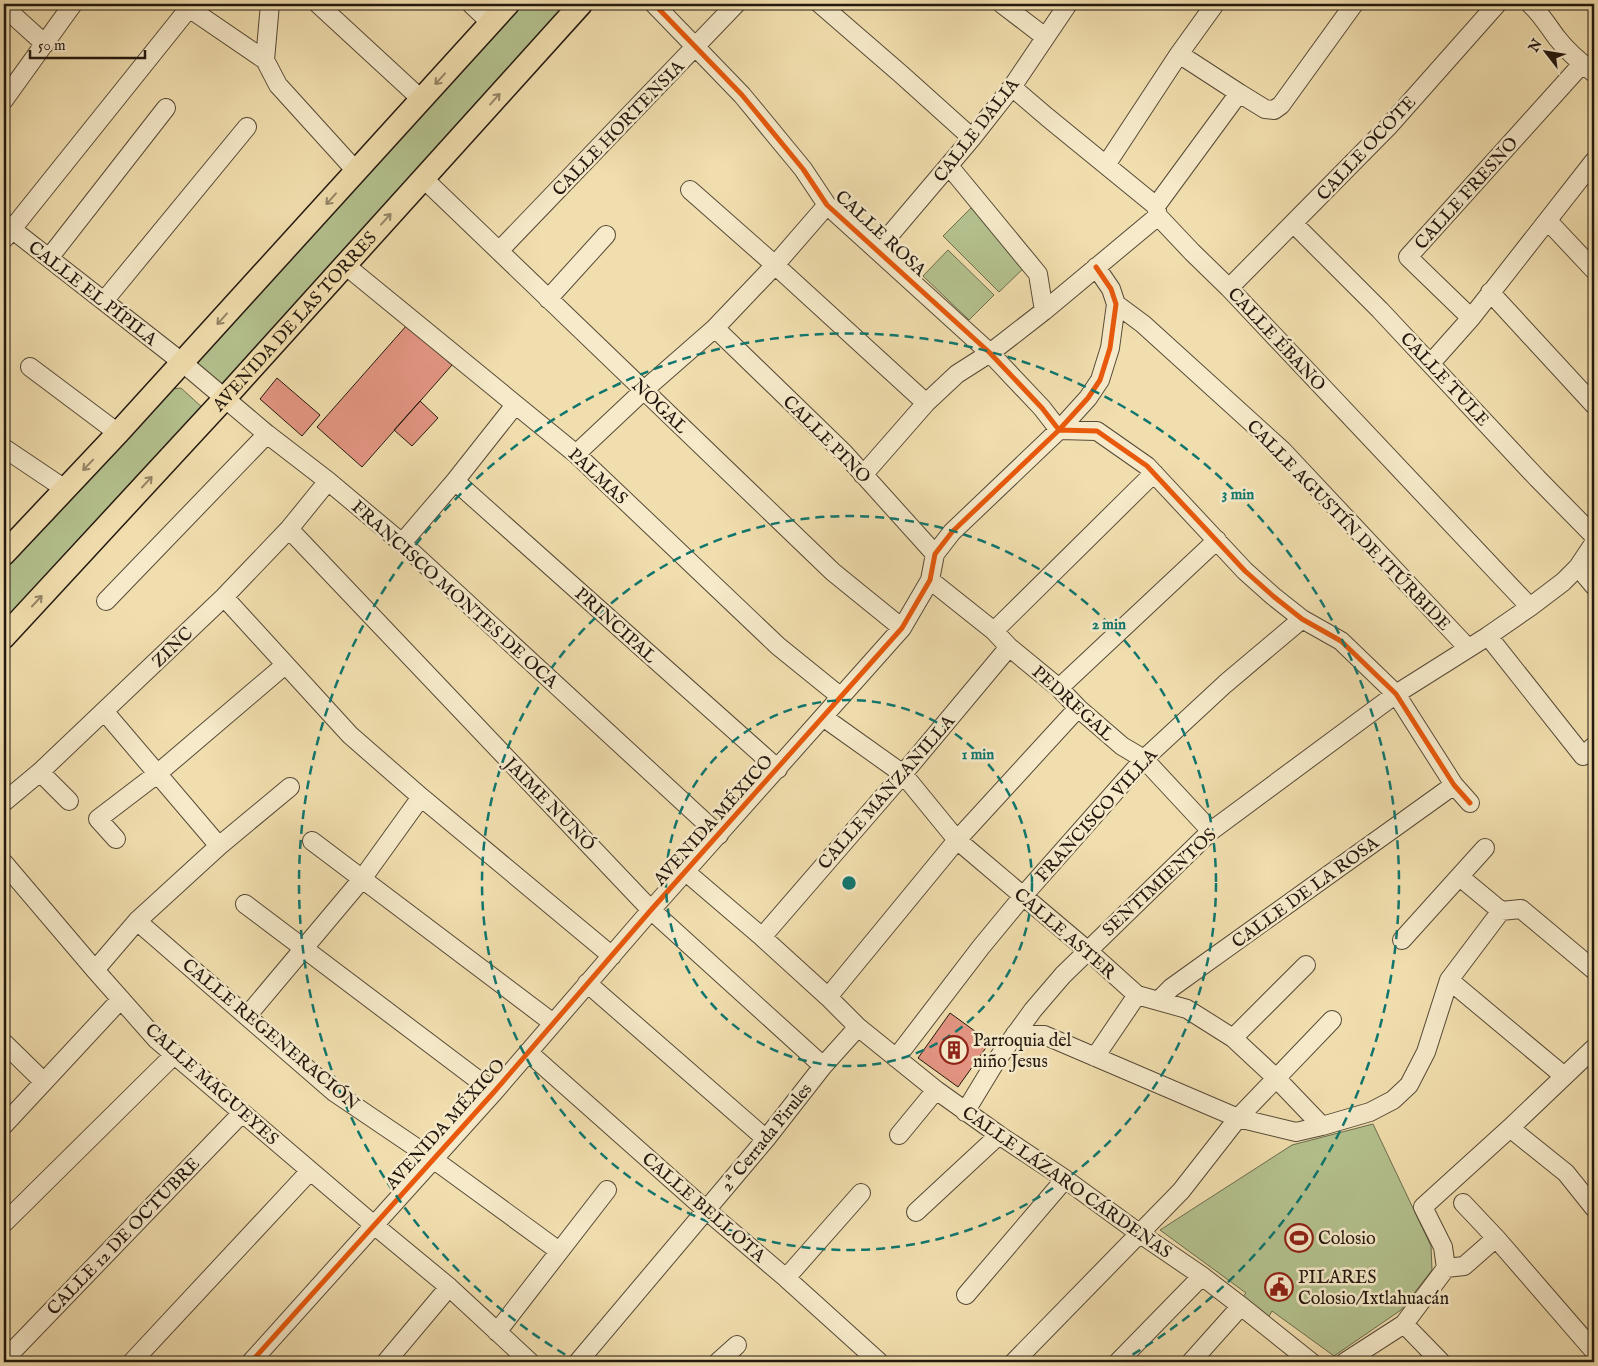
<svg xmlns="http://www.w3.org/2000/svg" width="1598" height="1366" font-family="'IM FELL English',serif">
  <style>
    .green { fill: #b4c28f; stroke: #6c6d4f }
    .building { fill: #e39582; stroke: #23180f }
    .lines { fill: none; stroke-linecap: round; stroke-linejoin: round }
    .minor-casing { stroke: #564a37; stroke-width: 20 }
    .major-casing { stroke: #23180f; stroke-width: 25 }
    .minor { stroke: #f6eaca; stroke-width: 18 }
    .major { stroke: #f1deae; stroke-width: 22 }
    .cycleway-casing { stroke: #f6eaca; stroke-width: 8 }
    .cycleway { stroke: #e8590c; stroke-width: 5 }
    .oneway { stroke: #948566 }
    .ring { fill: none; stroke: #0f766e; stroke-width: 2.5; stroke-dasharray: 9 6 }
    .labels { text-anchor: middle; stroke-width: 5; stroke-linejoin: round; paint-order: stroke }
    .street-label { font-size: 18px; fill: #23180f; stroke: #f6eaca }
    .poi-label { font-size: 18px; fill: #23180f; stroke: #f6eaca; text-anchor: start }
    .centre { fill: #0f766e; stroke: #f6eaca; stroke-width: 2.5 }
    .ring-label { font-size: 15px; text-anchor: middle; font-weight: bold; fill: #0f766e; stroke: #f6eaca; stroke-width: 5; stroke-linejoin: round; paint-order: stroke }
  </style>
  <rect width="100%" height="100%" fill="#f1deae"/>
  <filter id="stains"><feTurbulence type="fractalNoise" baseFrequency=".004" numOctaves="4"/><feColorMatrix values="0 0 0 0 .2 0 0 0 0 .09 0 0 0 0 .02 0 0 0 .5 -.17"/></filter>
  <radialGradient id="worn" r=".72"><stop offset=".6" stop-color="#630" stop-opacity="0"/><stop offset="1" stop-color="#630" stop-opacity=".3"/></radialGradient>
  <path class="green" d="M523,4H577L230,384H221L198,365V358Z
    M971,208L1027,265L999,292L943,236Z
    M948,250L994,295L969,320L923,276Z
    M181,388L204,409L4,630V571L171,389Z
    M1373,1124L1431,1246L1432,1270L1401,1310L1334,1356L1272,1311L1265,1323L1238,1302L1246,1293L1160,1230L1292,1145Z"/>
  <path class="building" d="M407,325L452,365L362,467L317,427Z
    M277,378L320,415L302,436L260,399Z
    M420,401L438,418L412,446L394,430Z
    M950,1013L990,1042L958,1087L918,1058Z"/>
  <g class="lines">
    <defs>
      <path id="minor" d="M183,4L265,60L278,85L356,171
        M318,4L421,99
        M471,4L491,23
        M654,4L742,95L803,169L827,205L990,353L1042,408L1059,430L1097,431L1147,466L1245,571L1273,596L1302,619L1341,641L1396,694L1454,785L1470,803
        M820,4L902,75L972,138
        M1002,4L1045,37
        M1530,4C1541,14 1548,26 1557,38C1567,51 1581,63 1594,73
        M4,7L45,44
        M1179,54L1239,93
        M265,60L270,4
        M1012,87L1047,117L1156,206L1158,216L1192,252L1229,288L1530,607
        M4,100L73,4
        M1106,165L1179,54L1215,4
        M949,166L1038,274L1044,311
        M423,178L833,572L902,628
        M690,190L775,265L926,403
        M1156,206L1239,93L1265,109L1274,110L1281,105L1354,4
        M1548,221L1594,270
        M4,223L183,363L267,434L328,481L402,543L719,835
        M1294,224L1380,310L1537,478L1594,536
        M4,239L189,8
        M877,250L972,138L1012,87L1068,4
        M499,251L736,4
        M49,258L166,108
        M345,265L576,454L778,646L841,697
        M1229,288L1388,127L1497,4
        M1490,292L1594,405
        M548,299L606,235
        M104,301L247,127
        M1116,304L1143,324L1283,451L1468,648
        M1471,318L1408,257L1582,64
        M715,328L844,453L935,554
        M1431,363L1471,318L1594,161
        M30,367L118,433
        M4,448L65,489
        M576,454L643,391L715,328L775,265L827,205
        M863,475L926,403L957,374L990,353L1044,311L1158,216
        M455,481L778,769
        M289,529L651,910L823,1066
        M402,543L455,481L515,405
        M1578,567L1594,586
        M930,580L994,631L1009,647L1059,688L1078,708L1122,746L1144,759L1211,831
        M224,597L350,735L421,797L612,956
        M106,601L267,434
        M994,631L1154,473
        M1488,636L1583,756L1594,746
        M1059,688L1217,540
        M104,711L219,846
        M823,717L903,774L957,840L1087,950L1137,995L1187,1009L1233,1038L1276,1078L1322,1126
        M40,772L69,801
        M4,802L40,772L224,597L289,529L328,481
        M116,839L98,819L157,774L285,665
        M312,841L553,1023
        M4,863L95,970L157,1040L374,1225L449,1287L530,1362
        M686,872L762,937L828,997L858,1027L936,1090L999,1135L1065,1179L1139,1233L1202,1276L1241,1306L1311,1362
        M1460,877L1501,911
        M245,904L494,1092
        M137,921L334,1092L433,1159L559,1251
        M762,937L903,774L1009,647
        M1402,940L1485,848
        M95,970L137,921L219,846L290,787
        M1449,980L1564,1076
        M587,983L766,1139
        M828,997L957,840L1078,708
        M1158,1001L1171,988L1454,785
        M247,1016L362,879L421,797
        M1015,1034L1044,1035L1238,1118L1296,1132L1322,1126L1370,1112L1393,1100L1409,1085L1426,1052L1449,980L1501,911L1521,909L1594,970
        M1233,1038L1306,965
        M4,1043L44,1082
        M528,1052L706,1210L786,1278L879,1362
        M1095,1057L1137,995
        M896,1058L981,947L1023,896L1144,759L1225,684L1302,619
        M965,1112L996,1061L1033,1010L1063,975L1211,831L1396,694L1488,636L1530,607L1563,582L1578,567L1594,543
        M4,1125L121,999
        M1510,1128L1566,1173L1594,1208
        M899,1135L936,1090
        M1463,1203L1496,1238L1594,1351
        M916,1212L999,1135
        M4,1223L175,1054
        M1446,1268L1443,1247L1423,1207L1510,1128L1594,1048
        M786,1278L861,1193
        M966,1295L1065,1179
        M1404,1324L1441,1362
        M497,1332L607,1190
        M4,1360L242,1113
        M132,1362L310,1171
        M251,1362L494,1092L651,910L902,628L930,580L935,554L952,532L1059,430L1088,398L1100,380L1110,348L1116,304L1111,289L1096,267
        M386,1362L449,1287
        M578,1362L766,1139L823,1066L858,1027
        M718,1362L737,1345
        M1014,1362L1181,1191L1238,1118L1332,1020
        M1118,1362L1202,1276
        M1191,1362L1241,1306
        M1345,1362L1404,1324L1446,1268L1464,1266L1496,1238"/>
      <g id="major">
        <path d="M4,554L118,433L508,4"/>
        <path id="s1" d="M4,637L225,398L581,4"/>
      </g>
    </defs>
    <use href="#minor" class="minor-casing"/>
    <use href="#major" class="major-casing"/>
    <use href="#minor" class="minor"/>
    <use href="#major" class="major"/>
    <defs>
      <path id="cycleway" d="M654,4L742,95L803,169L827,205L990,353L1042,408L1059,430L1097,431L1147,466L1245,571L1273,596L1302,619L1341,641L1396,694L1454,785L1470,803
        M251,1362L494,1092L651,910L902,628L930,580L935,554L952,532L1059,430L1088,398L1100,380L1110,348L1116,304L1111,289L1096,267"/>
    </defs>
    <use href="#cycleway" class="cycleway-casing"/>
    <use href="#cycleway" class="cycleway"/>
  </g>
  <defs><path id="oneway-shaft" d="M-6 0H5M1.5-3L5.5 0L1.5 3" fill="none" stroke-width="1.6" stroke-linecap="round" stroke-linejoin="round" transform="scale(1.25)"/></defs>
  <g class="oneway">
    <use href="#oneway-shaft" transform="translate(440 79) rotate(132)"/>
    <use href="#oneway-shaft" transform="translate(495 99) rotate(-48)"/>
    <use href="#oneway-shaft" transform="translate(331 199) rotate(132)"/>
    <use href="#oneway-shaft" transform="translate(386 219) rotate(-48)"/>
    <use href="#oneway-shaft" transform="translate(222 319) rotate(132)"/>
    <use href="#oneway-shaft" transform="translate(88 465) rotate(134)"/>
    <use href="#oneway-shaft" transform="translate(147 482) rotate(-47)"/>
    <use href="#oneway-shaft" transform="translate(37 601) rotate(-47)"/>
  </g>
  <g class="ring">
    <circle cx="849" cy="883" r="183"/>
    <circle cx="849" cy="883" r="367"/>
    <path d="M578 1362A550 550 0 1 1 1120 1362"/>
  </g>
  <defs>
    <symbol id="building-ring" viewBox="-11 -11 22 22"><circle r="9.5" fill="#f6eaca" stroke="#8f2418" stroke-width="1.5"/><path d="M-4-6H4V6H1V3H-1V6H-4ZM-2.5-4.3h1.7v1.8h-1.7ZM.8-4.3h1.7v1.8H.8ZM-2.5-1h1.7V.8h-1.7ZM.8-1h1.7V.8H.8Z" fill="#8f2418"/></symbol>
    <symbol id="stadium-ring" viewBox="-11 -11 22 22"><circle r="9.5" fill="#f6eaca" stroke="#8f2418" stroke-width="1.5"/><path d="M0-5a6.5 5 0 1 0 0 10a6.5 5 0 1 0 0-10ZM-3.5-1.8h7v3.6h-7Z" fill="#8f2418"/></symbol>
    <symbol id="civic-ring" viewBox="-11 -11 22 22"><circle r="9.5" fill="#f6eaca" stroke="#8f2418" stroke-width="1.5"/><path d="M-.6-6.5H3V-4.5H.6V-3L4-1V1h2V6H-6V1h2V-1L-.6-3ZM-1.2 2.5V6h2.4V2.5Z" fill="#8f2418"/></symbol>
  </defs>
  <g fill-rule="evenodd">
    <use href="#building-ring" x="938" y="1034" width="32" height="32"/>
    <use href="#stadium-ring" x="1283" y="1222" width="32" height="32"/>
    <use href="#civic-ring" x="1263" y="1271" width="32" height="32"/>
  </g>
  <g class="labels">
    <g class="street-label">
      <text transform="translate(618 128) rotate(-46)" y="6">CALLE HORTENSIA</text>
      <text transform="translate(976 130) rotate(-52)" y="6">CALLE DALIA</text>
      <text transform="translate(1366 148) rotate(-47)" y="6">CALLE OCOTE</text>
      <text transform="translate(1466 193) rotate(-48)" y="6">CALLE FRESNO</text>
      <text transform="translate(881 233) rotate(43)" y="6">CALLE ROSA</text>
      <text transform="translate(93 293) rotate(38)" y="6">CALLE EL PÍPILA</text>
      <text dy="6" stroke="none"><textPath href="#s1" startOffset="429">AVENIDA DE LAS TORRES</textPath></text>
      <text transform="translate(1277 339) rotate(47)" y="6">CALLE ÉBANO</text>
      <text transform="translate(1445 379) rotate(47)" y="6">CALLE TULE</text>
      <text transform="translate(660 406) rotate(44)" y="6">NOGAL</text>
      <text transform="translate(827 439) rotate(45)" y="6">CALLE PINO</text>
      <text transform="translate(598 476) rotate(43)" y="6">PALMAS</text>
      <text transform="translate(1349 525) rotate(46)" y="6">CALLE AGUSTÍN DE ITÚRBIDE</text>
      <text transform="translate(455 594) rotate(42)" y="6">FRANCISCO MONTES DE OCA</text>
      <text transform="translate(616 625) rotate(42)" y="6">PRINCIPAL</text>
      <text transform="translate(172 647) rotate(-44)" y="6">ZINC</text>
      <text transform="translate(1073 703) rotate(42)" y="6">PEDREGAL</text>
      <text transform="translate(886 792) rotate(-49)" y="6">CALLE MANZANILLA</text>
      <text transform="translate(550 804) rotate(46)" y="6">JAIME NUNÓ</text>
      <text transform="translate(1096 815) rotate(-48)" y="6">FRANCISCO VILLA</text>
      <text transform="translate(713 820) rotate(-48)" y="6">AVENIDA MÉXICO</text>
      <text transform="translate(1159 882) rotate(-43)" y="6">SENTIMIENTOS</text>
      <text transform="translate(1305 892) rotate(-36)" y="6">CALLE DE LA ROSA</text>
      <text transform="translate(1065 933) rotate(41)" y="6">CALLE ASTER</text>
      <text transform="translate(271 1034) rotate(40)" y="6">CALLE REGENERACIÓN</text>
      <text transform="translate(212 1084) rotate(42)" y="6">CALLE MAGUEYES</text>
      <text transform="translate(445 1124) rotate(-48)" y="6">AVENIDA MÉXICO</text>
      <text transform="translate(766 1137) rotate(-51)" y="6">2ª Cerrada Pirules</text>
      <text transform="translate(1067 1182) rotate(35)" y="6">CALLE LÁZARO CÁRDENAS</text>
      <text transform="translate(704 1207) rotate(41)" y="6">CALLE BELLOTA</text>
      <text transform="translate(123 1236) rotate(-46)" y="6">CALLE 12 DE OCTUBRE</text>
    </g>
    <g class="poi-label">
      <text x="973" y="1046">Parroquia del<tspan x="973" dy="21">niño Jesus</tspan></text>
      <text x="1318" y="1244">Colosio</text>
      <text x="1298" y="1283">PILARES<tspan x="1298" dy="21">Colosio/Ixtlahuacán</tspan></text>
    </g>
  </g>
  <circle cx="849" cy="883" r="8" class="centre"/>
  <g class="ring-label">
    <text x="1238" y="499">3 min</text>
    <text x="1109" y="629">2 min</text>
    <text x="978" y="759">1 min</text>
  </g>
  <rect width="1598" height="1366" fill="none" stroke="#f1deae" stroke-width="20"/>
  <rect x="5" y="5" width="1588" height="1356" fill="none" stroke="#23180f" stroke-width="2.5"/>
  <rect x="10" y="10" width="1578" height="1346" fill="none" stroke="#23180f"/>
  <g transform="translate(1546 52) rotate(301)" stroke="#f6eaca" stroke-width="4" paint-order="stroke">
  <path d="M0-4L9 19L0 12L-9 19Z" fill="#23180f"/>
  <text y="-8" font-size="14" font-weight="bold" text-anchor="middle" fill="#23180f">N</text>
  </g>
  <path d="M30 50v8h115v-8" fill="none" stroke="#23180f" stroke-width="2.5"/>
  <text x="38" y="50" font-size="15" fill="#23180f" stroke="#f6eaca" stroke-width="4" paint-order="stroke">50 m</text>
  <rect width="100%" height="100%" filter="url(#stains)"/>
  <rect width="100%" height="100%" fill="url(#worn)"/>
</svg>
